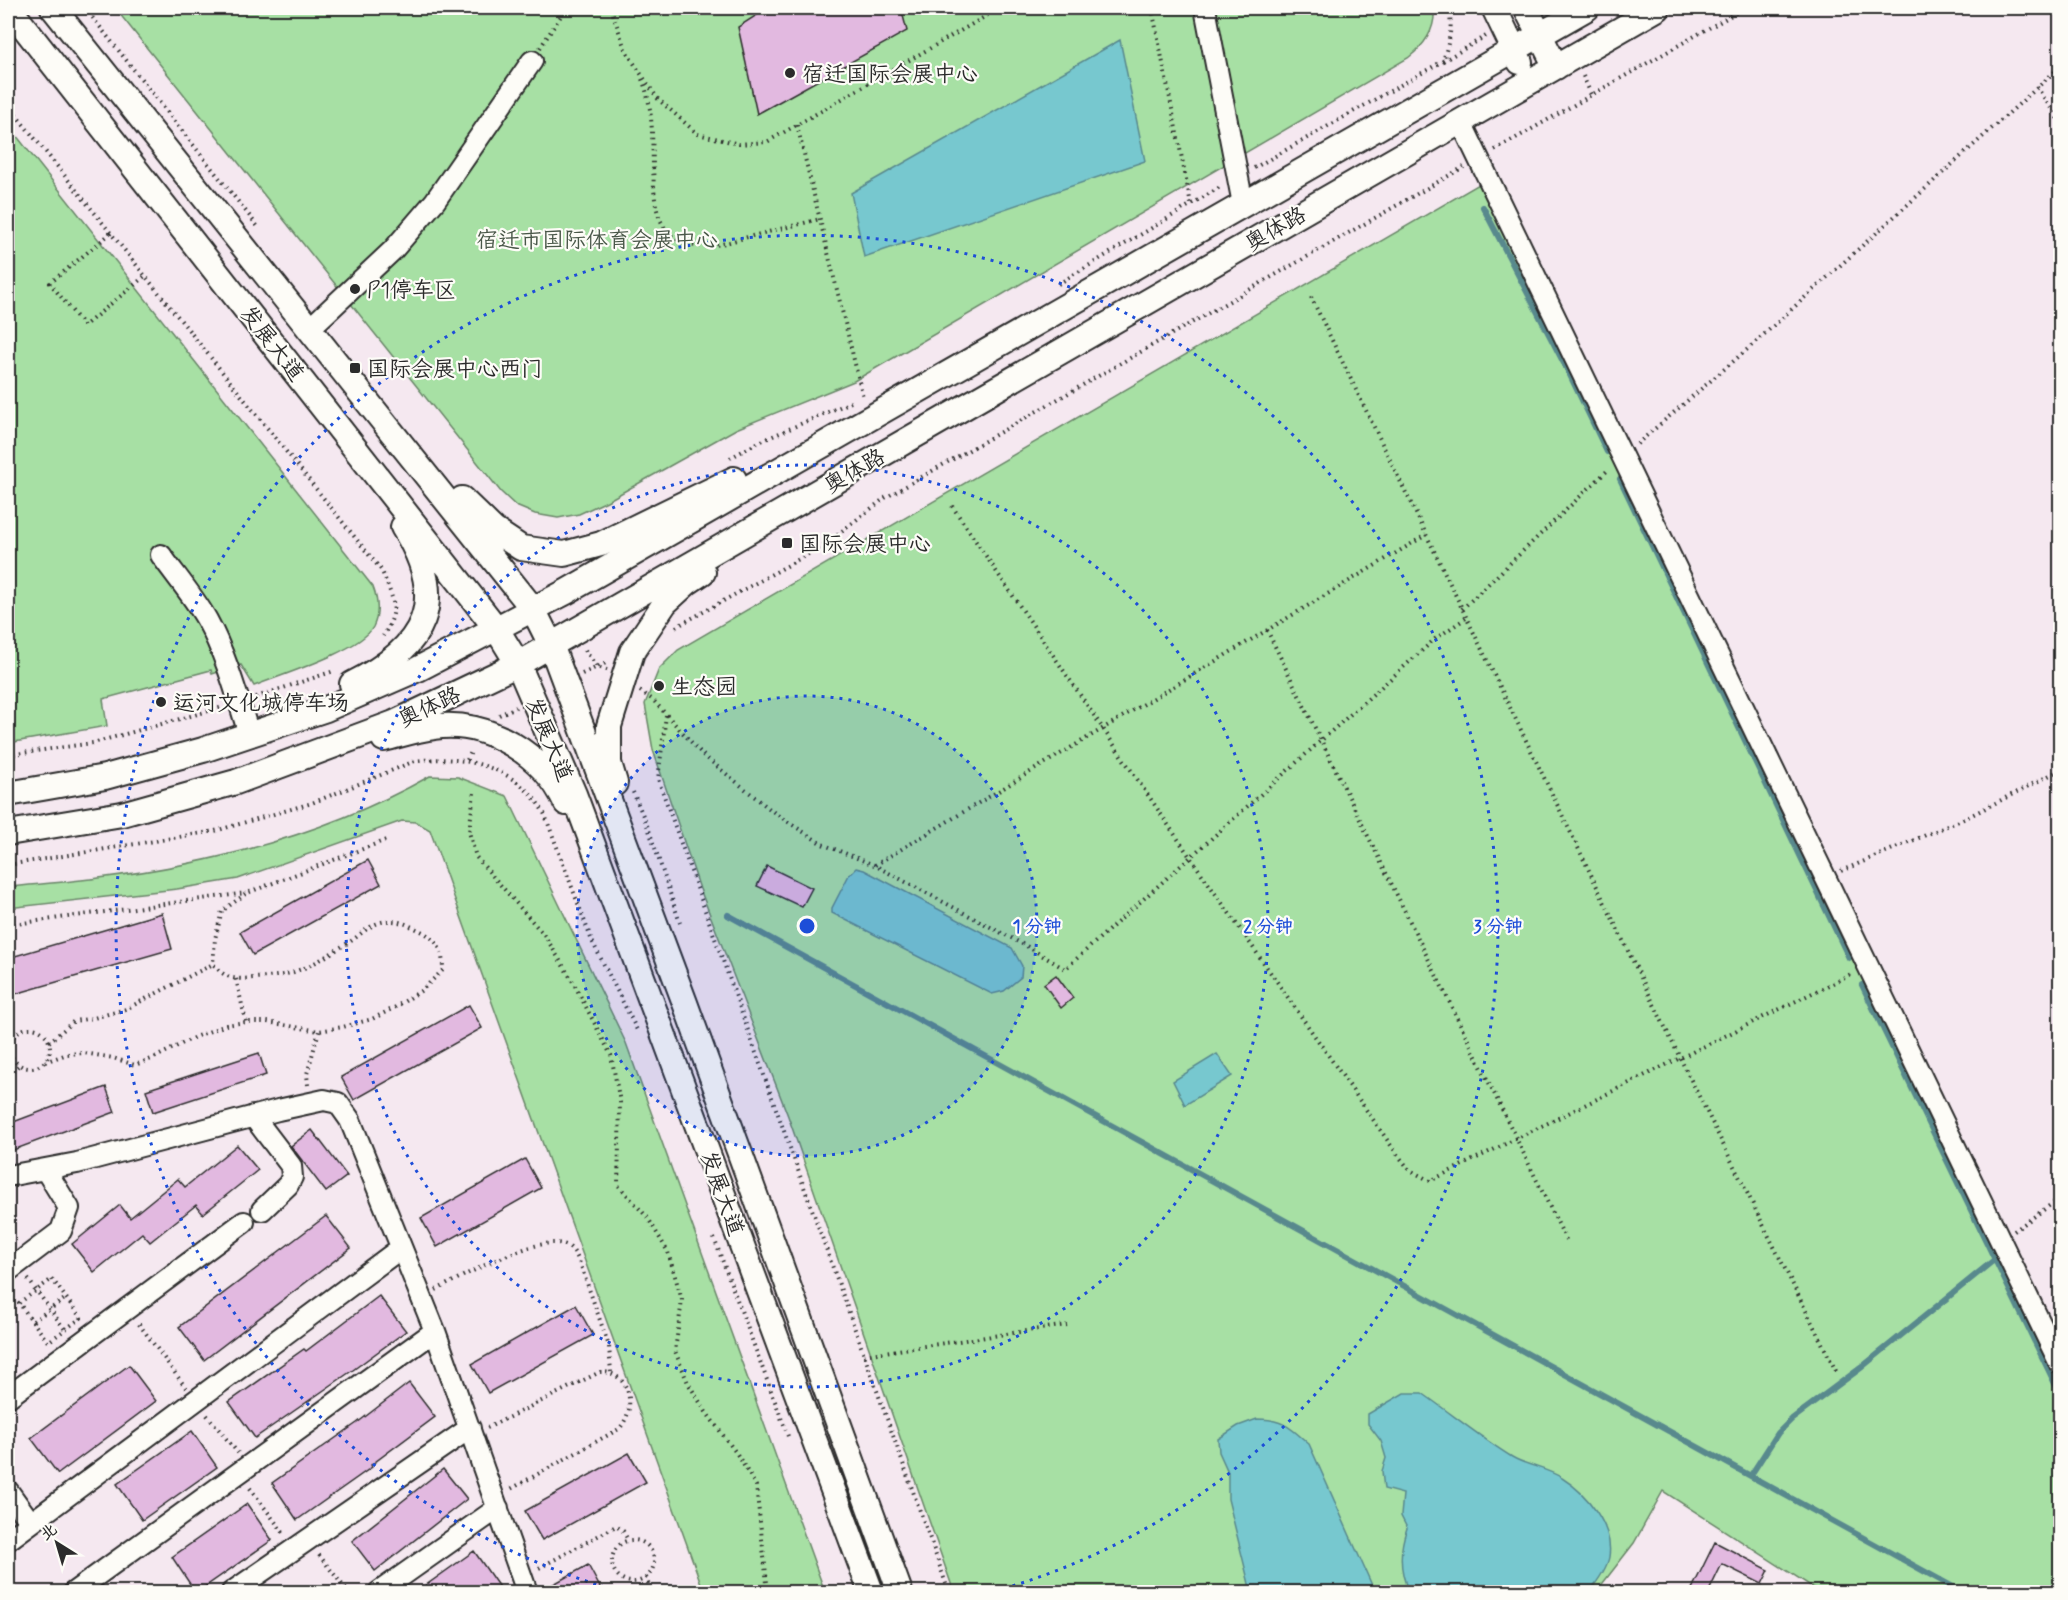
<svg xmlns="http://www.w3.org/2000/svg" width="2068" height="1600" font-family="Mynerve,'LXGW WenKai TC',sans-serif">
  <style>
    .green { fill: #a7e0a4; stroke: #698668; stroke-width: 1.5 }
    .water { fill: #77c8cf; stroke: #59898d; stroke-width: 1.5 }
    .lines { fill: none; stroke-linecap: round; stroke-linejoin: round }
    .stream { stroke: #59898d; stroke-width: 6 }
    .building { fill: #e2b9e0; stroke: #2b2b2b; stroke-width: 1.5 }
    .minor-casing { stroke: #2b2b2b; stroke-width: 24 }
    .major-casing { stroke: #2b2b2b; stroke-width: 28 }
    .path { stroke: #2b2b2b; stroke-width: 4; stroke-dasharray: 1.5 4.5; stroke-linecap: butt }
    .minor { stroke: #fdfcf7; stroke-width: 20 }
    .major { stroke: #fdfcf7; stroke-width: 24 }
    .ring { fill: none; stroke: #1d4ed8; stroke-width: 3; stroke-dasharray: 3 6 }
    .poi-dot { fill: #2b2b2b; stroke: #fdfcf7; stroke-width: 2 }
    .labels { text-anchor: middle; stroke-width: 4.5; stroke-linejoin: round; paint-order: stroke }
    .poi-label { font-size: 22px; fill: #2b2b2b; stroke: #fdfcf7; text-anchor: start }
    .street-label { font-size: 22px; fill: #2b2b2b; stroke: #fdfcf7 }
    .park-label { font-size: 22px; fill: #4a5849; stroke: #fdfcf7 }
    .centre { fill: #1d4ed8; stroke: #fdfcf7; stroke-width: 3 }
    .ring-label { font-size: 18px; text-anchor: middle; font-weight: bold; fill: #1d4ed8; stroke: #fdfcf7; stroke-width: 4.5; stroke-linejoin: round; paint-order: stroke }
  </style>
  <rect width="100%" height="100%" fill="#f5e8f0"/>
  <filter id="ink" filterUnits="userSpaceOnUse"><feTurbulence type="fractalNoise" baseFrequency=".0167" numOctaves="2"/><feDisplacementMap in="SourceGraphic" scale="12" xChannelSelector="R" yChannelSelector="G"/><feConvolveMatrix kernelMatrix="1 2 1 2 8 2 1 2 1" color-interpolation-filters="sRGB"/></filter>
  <g filter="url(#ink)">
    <path class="green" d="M115,8H1434C1436,29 1425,45 1408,58L854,381L736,429L607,501L579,514L558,518L535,514L516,506L501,492Z
      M8,125L373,587C378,600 380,613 373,627C360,651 281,675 254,686L241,665L212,674L211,670L103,699L107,726L8,743Z
      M1486,180L2060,1367V1592H1820L1663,1491L1634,1543L1596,1592H954L788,1116L700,889L653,750L645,704L659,669L678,650Z
      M430,776L458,777L507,796L626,1043L825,1592H704L430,830L416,822L402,821L238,879L177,889L8,908V887C38,884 69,882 99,878C213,864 329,833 430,776Z"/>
    <path class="water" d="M1120,40L1145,161L864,257L851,193Z
      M856,868L864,870L1012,948L1022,966L1021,977L1004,991L992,994L832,913V908L849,875Z
      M1217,1054L1232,1076L1185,1105L1173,1081Z
      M1404,1393H1422C1452,1414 1481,1438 1512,1457C1527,1466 1547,1468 1562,1478C1586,1493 1614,1526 1609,1557C1607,1569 1597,1582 1589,1592H1409C1399,1571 1399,1550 1407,1528L1401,1516L1403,1494L1384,1489L1382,1471L1386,1458L1381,1441L1368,1424V1414Z
      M1257,1419C1283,1419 1290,1427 1309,1444L1375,1592H1251L1228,1499V1472L1219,1452L1218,1439L1238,1426Z"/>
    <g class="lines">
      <path class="stream" d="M1483,207L1568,371L1607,452
        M1620,479L1849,958
        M728,915L1962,1592
        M1862,985L2060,1394
        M1751,1475L1778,1433L1792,1419L1862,1367L1994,1260"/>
    </g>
    <path class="building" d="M755,8H901L907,31L757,114L738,27L757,15Z
      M368,860L381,884L253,955L240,932Z
      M767,866L812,888L802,907L757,886Z
      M162,913L172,949L8,996V958Z
      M1056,975L1073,998L1061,1008L1044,984Z
      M469,1005L482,1028L354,1100L341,1077Z
      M259,1053L266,1075L153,1112L146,1090Z
      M106,1087L115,1112L8,1152V1124Z
      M312,1130L347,1176L326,1192L291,1146Z
      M237,1145L258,1170L203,1214L196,1205L150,1242L142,1233L94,1272L72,1244L120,1205L130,1218L178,1179L185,1187Z
      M525,1159L541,1188L437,1247L421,1218Z
      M326,1216L351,1248L204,1360L179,1327Z
      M379,1296L406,1331L353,1370L255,1438L229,1402L304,1349L306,1351Z
      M576,1305L593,1335L488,1393L472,1364Z
      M129,1365L156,1401L58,1474L31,1438Z
      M409,1383L435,1417L371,1465L372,1467L297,1520L272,1483L357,1423Z
      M192,1431L217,1467L142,1520L117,1484Z
      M629,1453L646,1482L542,1540L525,1511Z
      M443,1469L467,1499L375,1571L352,1541Z
      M247,1504L272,1540L196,1593L172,1557Z
      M1715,1542L1769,1570L1762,1584L1722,1564L1708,1593H1690Z
      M474,1551L503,1593H415Z
      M588,1565L603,1593H539V1592Z"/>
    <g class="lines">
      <defs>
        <path id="minor" d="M1205,8L1243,204
          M1461,122L2060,1364
          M309,329L393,250L435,201L532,61
          M161,555C176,576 194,597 207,620C226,655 237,696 249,734
          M253,1116L291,1166L292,1177L288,1185L262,1210
          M8,1176L77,1163L278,1110L324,1100L338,1103L350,1120L435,1331L527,1592
          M8,1271L61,1231L69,1208L45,1169
          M8,1397L244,1222
          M8,1491L31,1523
          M8,1540L401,1248
          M74,1592L435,1331
          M232,1592L470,1428
          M379,1592L498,1508"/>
        <path id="major" d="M9,8L496,628L518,664L574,794L871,1592
          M53,8L533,609L551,645L685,1003L900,1592
          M1494,8L1520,62
          M1526,8L1556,67
          M462,499L494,530L521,548L564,554L601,544L734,479
          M352,684C426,647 450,601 403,527
          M384,739C400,735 417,729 434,727C486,719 545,755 566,803
          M615,783L609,763V726L632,652L665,603L688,582L703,572
          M8,794L105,777L203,750L326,709L418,669L566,592L1587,8
          M8,833L122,814L236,782L394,723L518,664L1658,8"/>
      </defs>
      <use href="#minor" class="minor-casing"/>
      <use href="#major" class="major-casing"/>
      <path class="path" d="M85,8L259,228
        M611,8L625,49L639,71L658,99L693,130L698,134L739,144L767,142L1000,8
        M1152,8L1191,204
        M91,15L99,8
        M540,48L566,8
        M1443,61L1486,36
        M1583,76L1591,94
        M642,79C653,106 652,135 653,165C654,183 653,207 662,223C669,237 683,246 699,246C716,247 732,241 748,237C772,231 796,225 820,219
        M2037,87L2060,122
        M8,105L382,571C393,601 401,607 383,636
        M797,125L863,397
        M1495,150L1744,8
        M1254,168L1443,61C1448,44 1455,24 1447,8
        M111,233L50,283L84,326L145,276
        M1058,284L1222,186
        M1311,297L1680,1058L1837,1373
        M1637,444L1750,347L2060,67
        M730,458L759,442L851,402
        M952,506L1190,857L1397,1154L1410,1170L1430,1181L1853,973
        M1462,609L1609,469
        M676,627L821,547L885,498L1464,167
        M1267,630L1568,1244
        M585,650L597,667L607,670
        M582,674L608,662
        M640,691L653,700L703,755L776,814L822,844L874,865L1028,947L1065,969L1435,639L1466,618
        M256,697L334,671
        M499,715L516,707
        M666,715L658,779L949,1592
        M8,755L93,743L223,707
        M467,760L472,750
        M633,792L649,830L680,923
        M474,793L469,832L476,857L545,936L572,980L611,1055L620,1102L618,1185L648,1218L668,1252L682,1300L675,1351L688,1383L706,1412L737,1454L756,1486L768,1592
        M8,865L215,831L312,803L415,761C464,754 520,767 545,815L592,941L638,1032
        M875,865L1426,535
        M1841,871L1966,818L2060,770
        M8,925L246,893
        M236,979L246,1022
        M10 1048a20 20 0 1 1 40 0a20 20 0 1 1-40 0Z
        M49,1042L74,1021L94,1018L126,1009L213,964
        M45,1062L67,1054L84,1053L113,1058L135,1065L154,1058L197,1036L226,1025L246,1022H267L319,1031L343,1027L372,1019L394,1008L422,990L443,970C443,952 439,941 423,932C412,927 401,920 388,921C371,922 361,935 348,943C332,952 316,964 299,970C285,976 269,977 254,978C234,980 226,979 213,964L215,939L222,911L247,893L386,840
        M8,1075L19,1065
        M308,1085L307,1074L319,1031
        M2014,1231L2060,1198
        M714,1238L789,1439
        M28,1279L66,1331
        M52,1279L81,1318L48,1342L19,1303Z
        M436,1290C462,1277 542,1231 568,1246C575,1251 578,1259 581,1266L609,1346L611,1372
        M33,1321L66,1298
        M139,1324L186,1388
        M864,1355L1067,1325
        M207,1415L238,1453
        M487,1428L600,1372C630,1371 638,1408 619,1429L509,1490
        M250,1488L285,1535
        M612 1561a21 21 0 1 1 42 0a21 21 0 1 1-42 0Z
        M319,1555L348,1592
        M539,1568L616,1526L623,1531L628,1540
        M646,1577L651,1592"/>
      <use href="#minor" class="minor"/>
      <use href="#major" class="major"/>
    </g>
  </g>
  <circle cx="807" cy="926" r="230" fill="#1d4ed8" fill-opacity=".12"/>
  <g class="ring">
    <circle cx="807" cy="926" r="230"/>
    <circle cx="807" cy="926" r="461"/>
    <path d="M622 1592A691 691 0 1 1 992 1592"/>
  </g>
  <g class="poi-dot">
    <circle cx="790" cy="73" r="6"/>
    <circle cx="355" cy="289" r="6"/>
    <rect x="349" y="362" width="12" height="12" rx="3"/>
    <rect x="781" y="537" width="12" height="12" rx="3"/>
    <circle cx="659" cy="686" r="6"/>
    <circle cx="161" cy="702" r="6"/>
  </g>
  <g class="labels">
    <g class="poi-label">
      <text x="802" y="81">宿迁国际会展中心</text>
      <text x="367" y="297">P1停车区</text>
      <text x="367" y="376">国际会展中心西门</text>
      <text x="799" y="551">国际会展中心</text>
      <text x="671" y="694">生态园</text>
      <text x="173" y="710">运河文化城停车场</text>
    </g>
    <g class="street-label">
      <text transform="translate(1275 228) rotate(-30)" y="8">奥体路</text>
      <text transform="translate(273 343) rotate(52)" y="8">发展大道</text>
      <text transform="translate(854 470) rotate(-30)" y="8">奥体路</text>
      <text transform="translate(429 706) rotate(-25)" y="8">奥体路</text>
      <text transform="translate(550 739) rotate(67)" y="8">发展大道</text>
      <text transform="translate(723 1193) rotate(70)" y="8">发展大道</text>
    </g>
    <g class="park-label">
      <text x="597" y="247">宿迁市国际体育会展中心</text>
    </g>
  </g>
  <circle cx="807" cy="926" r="9" class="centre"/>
  <g class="ring-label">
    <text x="1037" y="932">1 分钟</text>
    <text x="1268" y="932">2 分钟</text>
    <text x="1498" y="932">3 分钟</text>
  </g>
  <rect width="2068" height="1600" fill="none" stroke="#fdfcf7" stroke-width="30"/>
  <rect x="15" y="15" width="2038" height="1570" fill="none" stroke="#2b2b2b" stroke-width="2" filter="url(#ink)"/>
  <g transform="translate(57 1543) rotate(323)" stroke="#fdfcf7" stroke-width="4.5" paint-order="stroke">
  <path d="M0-4.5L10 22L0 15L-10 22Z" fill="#2b2b2b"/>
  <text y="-9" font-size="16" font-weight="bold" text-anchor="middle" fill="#2b2b2b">北</text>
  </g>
</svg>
